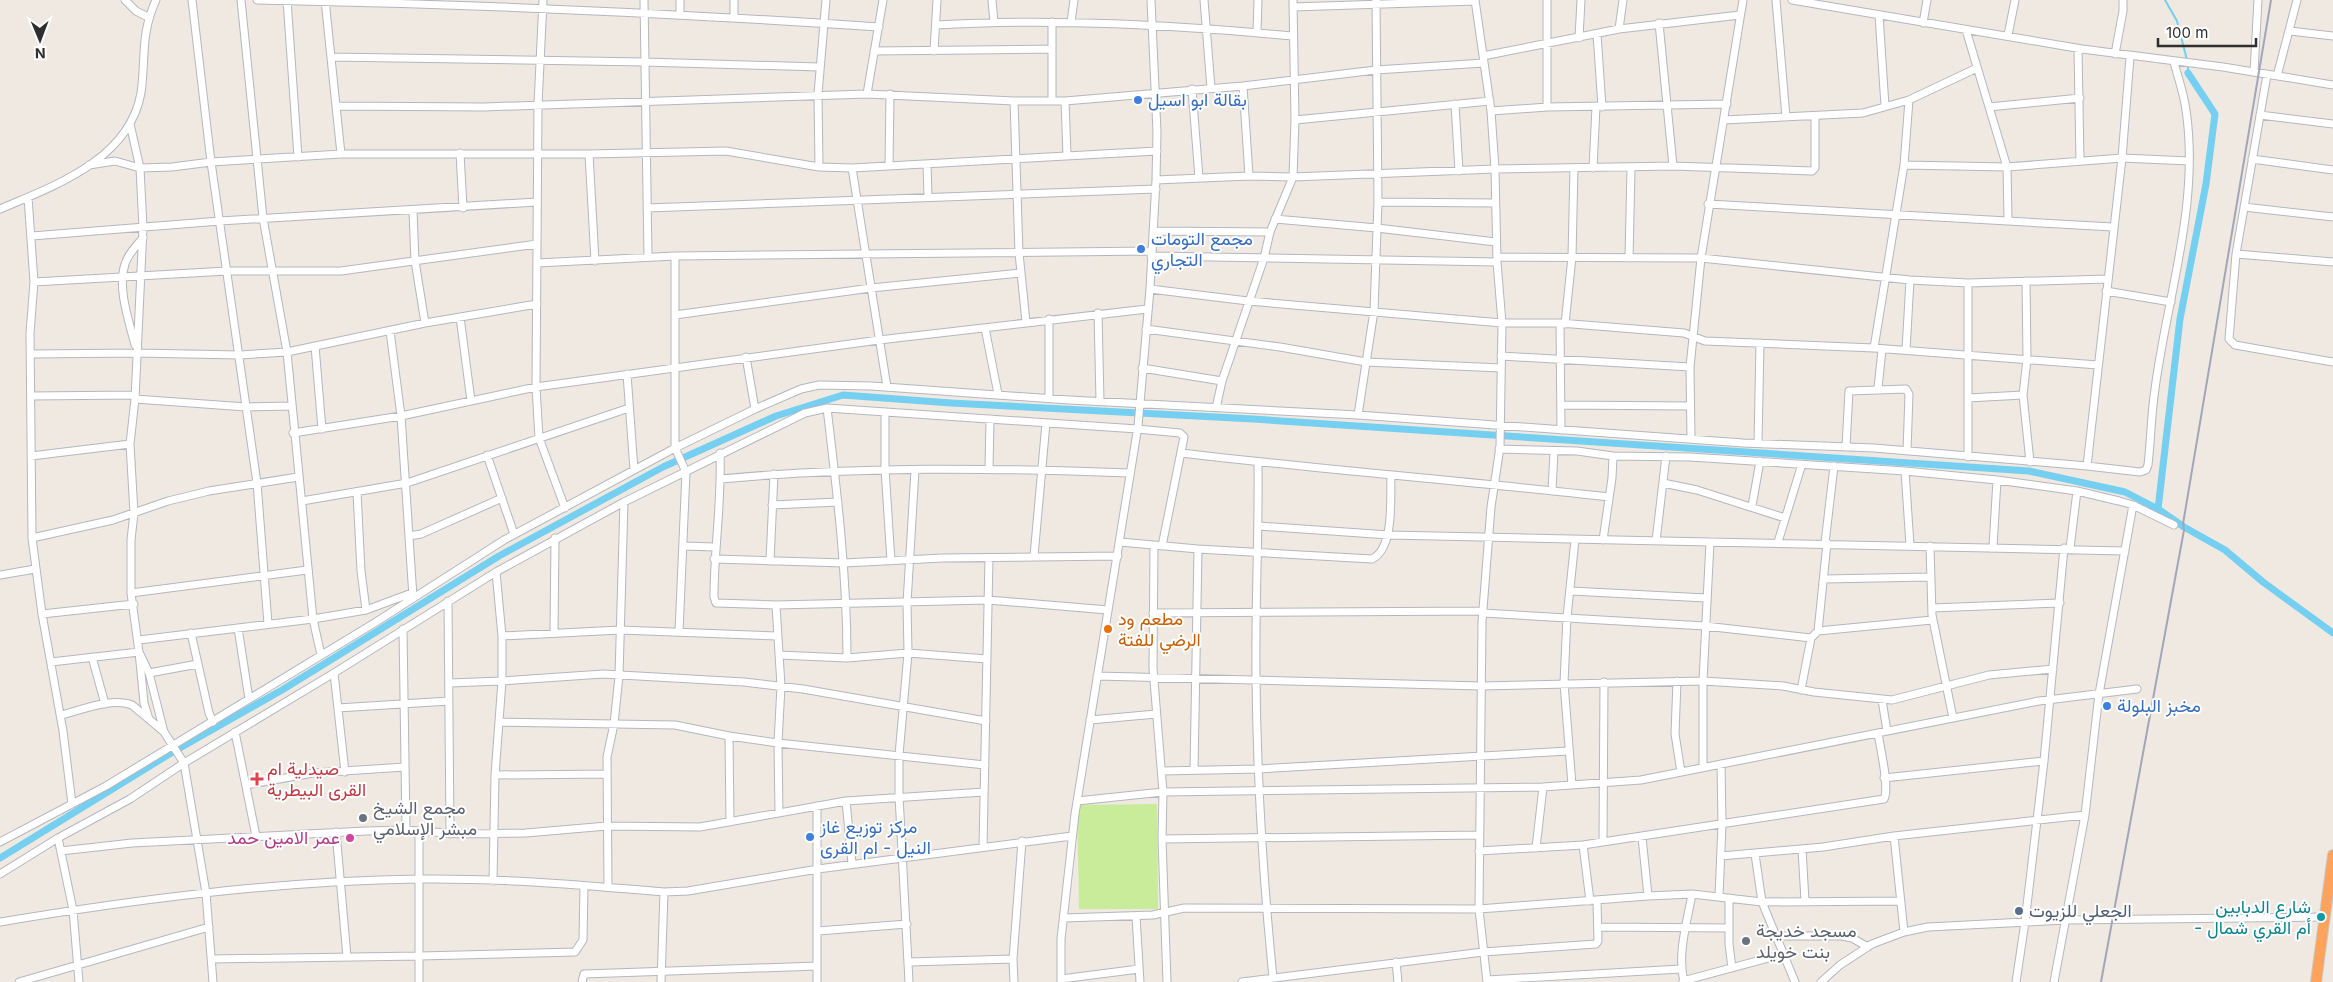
<svg xmlns="http://www.w3.org/2000/svg" width="2333" height="982" font-family="Inter,Vazirmatn,sans-serif">
  <style>
    .pitch { fill: #c9ec9a }
    .lines { fill: none; stroke-linecap: round; stroke-linejoin: round }
    .stream { stroke: #75cff0; stroke-width: 2 }
    .canal { stroke: #75cff0; stroke-width: 7 }
    .minor-casing { stroke: #b4b7c1; stroke-width: 9 }
    .highway-casing { stroke: #c9c9c9; stroke-width: 12 }
    .minor { stroke: #fff; stroke-width: 7 }
    .highway { stroke: #ffa35c; stroke-width: 10 }
    .rail { stroke: #a3a6b8; stroke-width: 2 }
    .shop-dot { fill: #3f7fe0; stroke: #fff; stroke-width: 2 }
    .food-dot { fill: #e8710a; stroke: #fff; stroke-width: 2 }
    .health-dot { fill: #e0444e; stroke: #fff; stroke-width: 2 }
    .worship-dot { fill: #6b7280; stroke: #fff; stroke-width: 2 }
    .hotel-dot { fill: #d1479c; stroke: #fff; stroke-width: 2 }
    .service-dot { fill: #5c6f8a; stroke: #fff; stroke-width: 2 }
    .culture-dot { fill: #0f9aa8; stroke: #fff; stroke-width: 2 }
    .labels { text-anchor: middle; stroke-width: 4; stroke-linejoin: round; paint-order: stroke }
    .shop-label { font-size: 18px; fill: #366cbe; stroke: #fff; text-anchor: start }
    .food-label { font-size: 18px; fill: #c56008; stroke: #fff; text-anchor: start }
    .health-label { font-size: 18px; fill: #be3a42; stroke: #fff; text-anchor: start }
    .worship-label { font-size: 18px; fill: #5b616d; stroke: #fff; text-anchor: start }
    .hotel-label { font-size: 18px; fill: #b23c85; stroke: #fff; text-anchor: end }
    .culture-label { font-size: 18px; fill: #0d838f; stroke: #fff; text-anchor: end }
    .service-label { font-size: 18px; fill: #4e5e75; stroke: #fff; text-anchor: start }
  </style>
  <rect width="100%" height="100%" fill="#efe9e1"/>
  <path class="pitch" d="M1157,804L1158,909H1079L1077,805Z"/>
  <g class="lines">
    <path class="stream" d="M2165,0L2177,21L2187,60
      M2188,65V73"/>
    <path class="canal" d="M2158,509L2180,319L2206,184L2215,114L2188,73
      M0,858L171,753L282,690L499,556L663,467L776,416L843,395L951,403L1253,419L2029,471L2125,492L2158,509L2184,527L2225,550L2263,582L2333,633"/>
    <defs>
      <path id="minor" d="M125,0L136,11L148,17
        M192,0L211,162L257,483L268,624
        M241,0L263,218L287,352L313,619L321,655
        M257,0C464,4 672,13 879,27
        M287,0L298,157
        M325,0L341,154
        M543,0L538,105L536,387L539,438L565,508
        M644,0L648,257
        M992,0L994,22
        M1204,0L1211,88
        M1475,0L1491,111L1495,169L1497,262L1502,323L1500,447L1491,507L1482,622L1479,909L1487,982
        M1547,0V107
        M1776,0L1786,117
        M1792,0L2082,49L2223,67L2333,85
        M1293,7L1475,1
        M680,15V0
        M1879,15L1885,106
        M734,17V0
        M1052,22V101
        M1071,22L1074,0
        M1659,23L1673,166
        M1923,23L1927,0
        M937,25C1055,18 1174,25 1292,36
        M1619,29L1623,0
        M1966,30L2007,167L2008,220
        M2290,31L2333,36
        M1257,32L1258,0
        M1597,34L1602,107
        M2008,35L2015,0
        M1579,38L1581,0
        M2078,49L2080,161
        M874,51L1052,49
        M934,51L937,0
        M2115,54L2123,11V0
        M1483,56L1619,29L1740,15
        M331,57L644,62L819,67
        M2254,72L2258,0
        M2267,75L2236,254L2229,339L2235,345L2333,362
        M2277,76L2297,0
        M1243,86L1249,176
        M1192,89L1199,178
        M867,94L883,0
        M1014,101L1019,253L1026,322
        M1065,101L1067,155
        M1455,104L1459,171
        M336,106L484,107L867,94L1014,101H1065L1243,86L1376,70L1484,63
        M1989,107L2080,98
        M1491,111L1547,107L1727,104
        M2260,115L2333,124
        M1295,120L1490,101
        M1724,120L1863,113L1909,100L1977,68
        M130,124L140,168L143,228L135,399L130,444L134,513L131,540V593L139,652L149,673L164,732L184,763L206,893L213,982
        M460,153L463,208
        M589,154L595,261
        M2252,159L2333,170
        M927,164L928,197
        M89,165L115,161L140,168L172,167L211,162L341,154H589L726,151L819,167L852,168L1157,151
        M889,165L890,94
        M1904,165L2007,167L2122,158L2189,161
        M819,167L818,94L826,0
        M852,168L887,387
        M1593,168L1596,107
        M1156,180L1249,176L1293,177L1495,169L1673,166L1812,171L1815,168V116
        M1378,202L1494,203
        M1708,204L2113,227
        M2244,207L2333,217
        M647,208L1156,189
        M0,209C54,186 129,160 141,93C146,58 140,35 156,0
        M413,211L415,261L425,323
        M1275,219L1377,228L1496,242
        M1153,231L1270,232
        M32,236L220,221L537,202
        M2236,254L2333,262
        M675,256V448L686,472L679,632
        M1151,256L1497,262
        M1497,257L1701,258L1910,280L1968,283L2107,279
        M1629,258L1631,168
        M537,263L675,256L1152,251
        M2026,281L2027,359L2023,395L2030,462
        M34,282L227,271H341L537,244
        M1968,283V457
        M1150,289L1248,301L1502,323H1560L1684,333L1705,341L1874,348L2098,365
        M2106,291L2171,302
        M1098,313L1100,401
        M675,315L871,288L1021,273
        M460,317L471,401
        M1049,319V398
        M1560,323L1561,430
        M1565,324L1572,257L1574,168
        M985,328L998,394
        M1146,329L1280,347L1366,362L1501,368
        M390,331L401,416L413,597
        M135,345C129,321 117,288 125,264C128,254 136,246 143,238
        M315,346L322,429
        M1874,348L1904,165L1909,100
        M1906,350L1910,280
        M31,354L137,353L240,355L287,352L425,323L537,304
        M1501,356L1690,367
        M746,357L755,409
        M1142,368L1222,381
        M627,374L634,470
        M1878,388L1882,350
        M31,396L135,395
        M1968,398L2023,395
        M135,399L246,407L292,406
        M1562,405L1690,406
        M827,408C837,492 847,574 847,658
        M1216,408L1222,381L1264,258L1270,232L1293,177L1295,120L1293,0
        M885,414V469L891,561
        M1358,415L1374,311L1378,202L1376,0
        M293,433L401,416L536,387L879,340L1147,309
        M1691,439L1690,367L1701,258L1743,0
        M1758,443L1760,343
        M1846,446L1849,391L1906,389L1909,394L1907,451
        M1499,449L1577,451L1613,456L1690,457L1905,471L1997,480L2077,491L2119,501L2133,505L2174,525
        M720,453C722,501 714,549 714,597L716,603L776,605L988,600L1108,610
        M1181,453C1324,470 1467,481 1609,497
        M487,455L514,534
        M31,456L130,444
        M1258,462C1259,534 1255,606 1256,678C1257,779 1263,878 1273,978
        M2087,466L2140,472L2146,470L2148,465C2151,440 2151,414 2155,389C2167,297 2200,204 2186,110C2184,94 2178,78 2174,62
        M989,469L990,419
        M1905,471L1910,545
        M721,479C857,466 994,468 1130,473
        M1663,483L1697,490L1785,518
        M1552,491L1554,451
        M357,492L361,571L366,610
        M302,501L407,483L629,408
        M772,505L838,502
        M1752,506L1760,461
        M1259,526L1389,535L2125,551
        M409,536L421,534L502,498
        M32,538L113,520L168,501L209,491L298,477
        M1603,540L1612,478L1613,456
        M1656,541L1666,456
        M1120,542L1198,549L1372,559C1395,548 1390,497 1391,475
        M1778,542L1802,464
        M1825,543L1834,466
        M683,546L715,547
        M1154,546L1153,668L1163,792L1162,839L1167,982
        M1930,546L1932,615L1953,718
        M1993,547L1997,480
        M2070,548L2077,491
        M1034,556L1046,423
        M714,559L844,563L943,558L1118,556
        M770,561L774,474
        M0,575L35,569
        M1824,579L1930,577
        M1571,591L1706,598
        M131,593L307,570
        M448,601L450,834
        M776,605L781,686L778,743L779,813
        M1932,608L2060,603
        M1153,613L1483,611
        M1483,613L1705,626L1811,638
        M42,614L134,604
        M238,628L249,699
        M403,629L406,830
        M1818,631L1827,543
        M554,632L555,538
        M191,633L209,713L213,722
        M502,636L620,630L778,636
        M139,640L313,619L366,610L412,593
        M779,655L847,658L908,653L987,659
        M92,657L105,704
        M51,662L139,652L144,703L149,719
        M149,673L198,664
        M334,673L345,772
        M1097,676L1481,686L1703,681L1783,686L1814,692L1892,700L1989,675L2053,669
        M1677,681L1675,734L1681,772
        M449,683L502,681L603,674L744,682L803,689L986,721
        M1801,690L1811,638L1818,631L1932,620
        M1882,700L1887,731
        M338,708L449,701
        M61,715C82,710 111,697 132,705L163,731
        M1090,720L1156,714
        M499,722L675,725L729,736L778,743L985,765
        M235,732L256,836
        M729,736L730,822
        M1703,767V681L1710,542
        M1194,770L1198,549
        M1162,771L1259,769L1569,751
        M495,775L607,774
        M1884,778L2044,761
        M246,785L313,773L405,767
        M1572,785L1564,683L1567,617L1575,540
        M846,801L852,864
        M1077,801L1163,792L1543,787L1641,780L2039,701L2137,689
        M72,804L106,786L376,622L504,540L675,448L755,409L801,389L819,385L871,386L1069,400L1358,415L1743,443L1874,448L2087,466L2122,158L2130,57
        M817,806V982
        M336,832L347,957
        M419,832V982
        M1894,836L1904,932
        M1642,837L1648,896
        M58,838L73,910L79,982
        M1162,839L1479,835
        M0,842L72,804L63,731L42,614L32,538L30,333L34,282L28,197
        M1603,842L1604,682
        M1583,845L1590,901
        M983,847L989,558
        M1536,848L1543,787
        M1802,849L1805,901
        M61,851L132,843L366,831L406,830L460,834L526,833L607,826L700,827L846,801L984,792
        M1479,851L1583,845L1884,799C1890,788 1880,747 1878,733
        M1755,854L1762,902L1795,982
        M1721,856L1823,847L1894,836L2085,815
        M0,874L58,838L130,799L184,763L334,673L496,572L624,502L805,413L827,408L1137,429L1180,433L1184,437L1162,546
        M493,881L495,775L502,681V636L496,572
        M608,887L607,757L614,724L619,676L624,502
        M1719,897L1722,824L1721,764
        M1729,898V944L1732,968
        M1136,916L1140,982
        M1064,918L1153,915L1184,908L1479,909L1648,896L1692,894L1762,902L1900,901
        M0,922C138,899 278,881 418,879C500,878 582,885 664,892L688,891L818,869L1072,836
        M1598,927L1729,928
        M818,931L907,924
        M1776,936H1842L1852,938L1868,947
        M212,959L420,956L575,952L583,940L584,886
        M909,962L1013,959
        M1396,962L1398,982
        M1061,979L1139,969
        M1487,980L1681,969
        M1683,981L1783,954
        M19,982L209,927
        M582,982L584,974L817,966
        M661,982L664,892
        M909,982L899,796V755L908,653L907,603L915,470
        M1014,982L1013,959L1022,841
        M1061,982V939L1075,814L1138,426L1150,289L1156,180L1157,132L1151,0
        M1242,982L1483,952L1596,944L1598,941L1597,901
        M1684,982C1677,953 1687,923 1692,894
        M1821,982L1840,965L1872,944L1904,932L1928,927L2066,920L2325,917
        M2016,982L2025,922L2044,761L2064,548
        M2054,982L2085,815L2099,694L2133,505"/>
      <path id="highway" d="M2316,982L2333,855"/>
    </defs>
    <use href="#minor" class="minor-casing"/>
    <use href="#highway" class="highway-casing"/>
    <use href="#minor" class="minor"/>
    <use href="#highway" class="highway"/>
    <path class="rail" d="M2101,982L2184,530L2183,524L2271,0"/>
  </g>
  <g class="shop-dot">
    <circle cx="1138" cy="100" r="5"/>
    <circle cx="1141" cy="249" r="5"/>
    <circle cx="2107" cy="706" r="5"/>
    <circle cx="810" cy="837" r="5"/>
  </g>
  <circle class="food-dot" cx="1108" cy="629" r="5"/>
  <path class="health-dot" d="M254.5 771.5h5v5h5v5h-5v5h-5v-5h-5v-5h5z"/>
  <g class="worship-dot">
    <circle cx="363" cy="818" r="5"/>
    <circle cx="1746" cy="941" r="5"/>
  </g>
  <circle class="hotel-dot" cx="350" cy="838" r="5"/>
  <circle class="service-dot" cx="2019" cy="911" r="5"/>
  <circle class="culture-dot" cx="2321" cy="917" r="5"/>
  <g class="labels">
    <g class="shop-label">
      <text x="1148" y="106">بقالة ابو اسيل</text>
      <text x="1151" y="245">مجمع التومات<tspan x="1151" dy="21">التجاري</tspan></text>
      <text x="2117" y="712">مخبز البلولة</text>
      <text x="820" y="833">مركز توزيع غاز<tspan x="820" dy="21">النيل - ام القرى</tspan></text>
    </g>
    <g class="food-label">
      <text x="1118" y="625">مطعم ود<tspan x="1118" dy="21">الرضي للفتة</tspan></text>
    </g>
    <g class="health-label">
      <text x="267" y="775">صيدلية ام<tspan x="267" dy="21">القرى البيطرية</tspan></text>
    </g>
    <g class="worship-label">
      <text x="373" y="814">مجمع الشيخ<tspan x="373" dy="21">مبشر الإسلامي</tspan></text>
      <text x="1756" y="937">مسجد خديجة<tspan x="1756" dy="21">بنت خويلد</tspan></text>
    </g>
    <g class="hotel-label">
      <text x="340" y="844">عمر الامين حمد</text>
    </g>
    <g class="culture-label">
      <text x="2311" y="913">شارع الدبابين<tspan x="2311" dy="21">- أم القري شمال</tspan></text>
    </g>
    <g class="service-label">
      <text x="2029" y="917">الجعلي للزيوت</text>
    </g>
  </g>
  <g transform="translate(40 40) rotate(179)" stroke="#ffffff" stroke-width="4" paint-order="stroke">
  <path d="M0-4L9 19L0 12L-9 19Z" fill="#2e2e2e"/>
  <text y="-8" font-size="14" font-weight="bold" text-anchor="middle" fill="#2e2e2e">N</text>
  </g>
  <path d="M2158 38v8h98v-8" fill="none" stroke="#2e2e2e" stroke-width="2.5"/>
  <text x="2166" y="38" font-size="15" fill="#2e2e2e" stroke="#ffffff" stroke-width="4" paint-order="stroke">100 m</text>
</svg>
